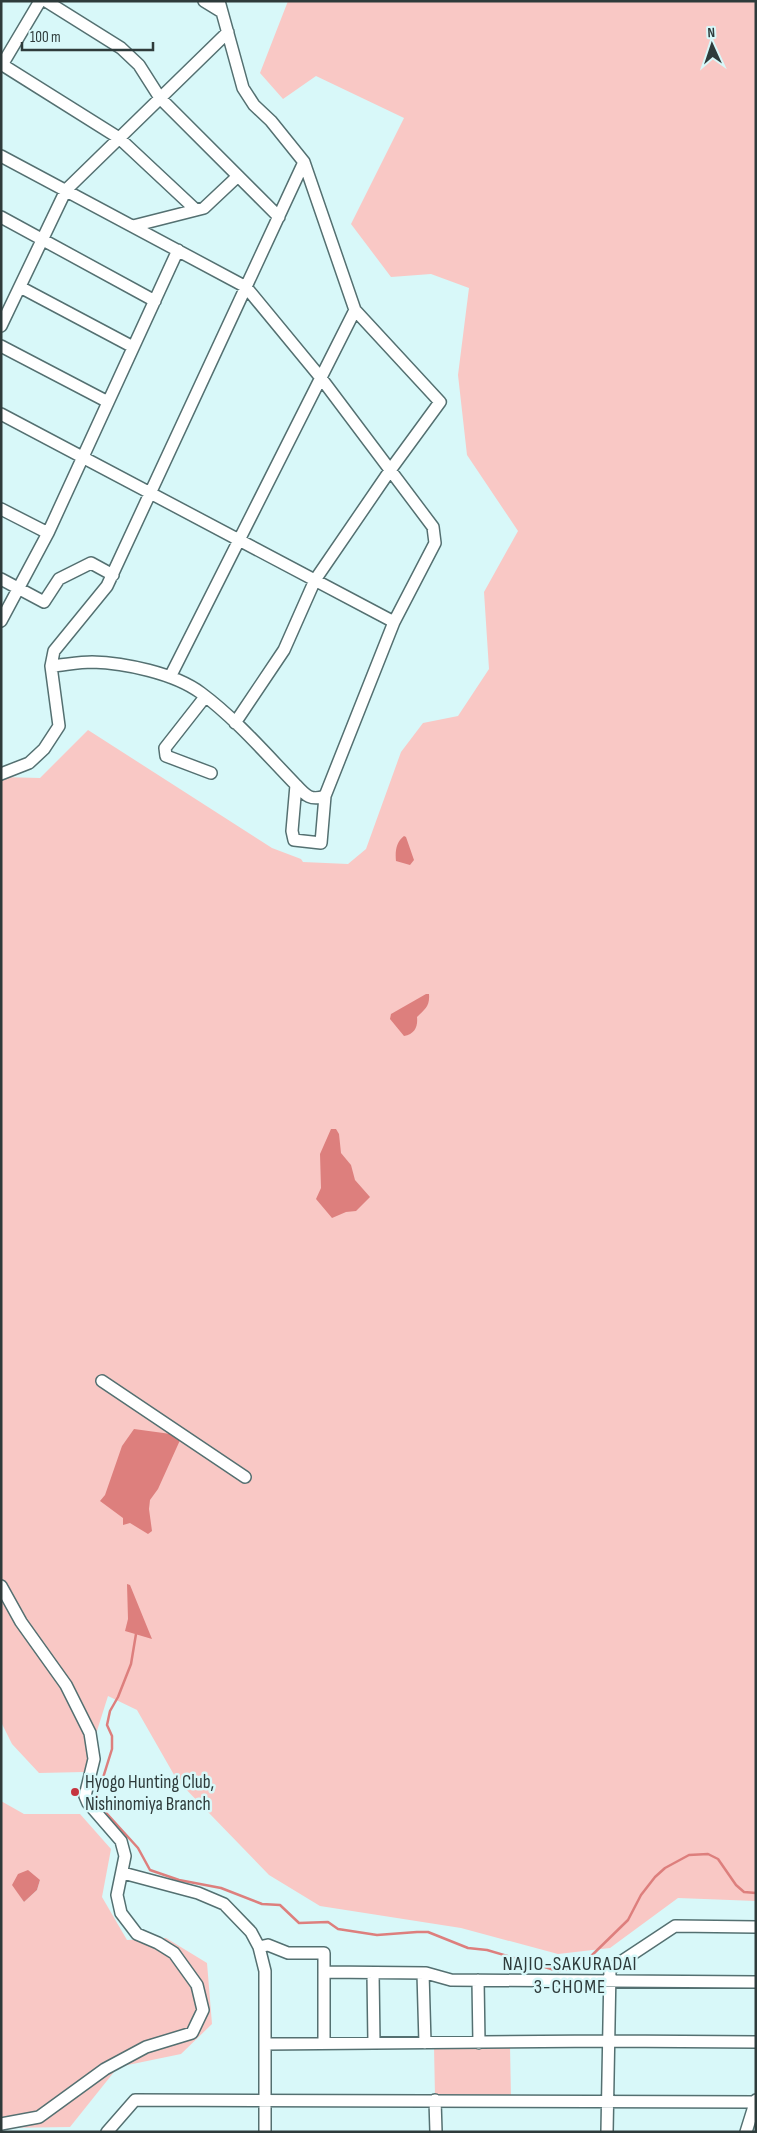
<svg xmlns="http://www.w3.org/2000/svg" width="757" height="2133" font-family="'Sofia Sans Condensed',sans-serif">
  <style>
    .green { fill: #f9c8c5; fill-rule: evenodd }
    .water { fill: #dd7f7d }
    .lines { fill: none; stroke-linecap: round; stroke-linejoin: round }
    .stream { stroke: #dd7f7d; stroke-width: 2.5 }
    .minor-casing { stroke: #547071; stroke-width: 14 }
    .minor { stroke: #fff; stroke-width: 11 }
    .poi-dot { fill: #c5353f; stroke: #d8f8f9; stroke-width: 2 }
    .labels { text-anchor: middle; stroke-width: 5; stroke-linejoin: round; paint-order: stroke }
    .poi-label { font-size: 19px; fill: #2e3b3b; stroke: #d8f8f9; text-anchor: start }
    .neighbourhood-label { font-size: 20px; letter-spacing: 1px; fill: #2e3b3b; stroke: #d8f8f9 }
  </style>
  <rect width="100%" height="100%" fill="#d8f8f9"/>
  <path class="green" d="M288,1H756V1901L678,1898L610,1948L558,1954L461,1928L320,1906L269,1875L177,1780L137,1710L108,1696L84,1772L39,1773L12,1744L1,1722V777L40,778L88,730L272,848L301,859L303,862L348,864L366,849L401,752L423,723L458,716L489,669L484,592L518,531L467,455L458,375L469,288L431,274L391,277L351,224L404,118L316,76L283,99L260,73Z
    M1,1801L24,1814H80L111,1849L102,1897L127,1940L166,1938L207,1963L212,2024L181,2054L118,2067L70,2127L1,2128ZM40,1880L37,1890L24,1902L13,1885L16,1881Z
    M510,2046L511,2098L435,2096L434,2047Z"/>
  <path class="water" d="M404,836L406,837L414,860L410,865L396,861C395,852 396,842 404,836Z
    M426,994H429C430,1006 425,1009 417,1017C418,1026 415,1034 404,1036L390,1019L391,1014Z
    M331,1129H336L339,1134L341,1153L351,1165L355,1180L370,1197L356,1211L346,1212L332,1218L316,1199L321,1188L320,1154Z
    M134,1429L178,1435L181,1438L158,1489L150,1500L149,1509L152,1531L148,1534L130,1523L123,1525V1518L100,1501L105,1495L122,1446Z
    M127,1584L130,1585L152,1639L125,1631L128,1619Z
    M28,1870L40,1880L37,1890L24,1902L12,1885L18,1874Z"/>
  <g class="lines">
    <path class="stream" d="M136,1634L131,1664L118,1697L110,1711L107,1725L112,1736V1749L97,1797L99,1805L138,1848L150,1870L179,1880L221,1888L262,1904L280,1905L299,1923L328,1922L338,1929L377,1935L417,1932H428L468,1948L487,1950L558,1971L575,1967L586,1961L628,1920L641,1895L655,1877L665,1868L689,1855L708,1854L718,1859L736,1885L744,1892L756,1893"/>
    <defs>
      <path id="minor" d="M46,1L121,48L139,65L160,98L279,217
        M204,1L222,12
        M219,1L243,88L254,105L271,121L304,162L355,310L440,402L391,469L315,580L284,650L235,723
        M1,64L119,138L196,210
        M2,65L40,1
        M1,156L246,287L321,378L433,527L435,543L394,622L325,796L321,843L294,840L292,831L296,785C266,754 236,719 201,693C174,673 125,663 92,662C79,662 64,665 51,666
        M1,217L155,301
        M133,226L204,208L238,176
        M20,287L133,347
        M1,326L66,190L228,32
        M1,346L108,402
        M1,414L394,622
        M1,509L48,533
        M1,579L44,602L59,579L91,563L113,575
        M1,621L48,533L178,250
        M170,677L355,310
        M205,697L165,748L166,756L211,773
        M1,774L29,763L44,749L59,726L51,666L54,651L107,586L304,162
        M296,785C306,796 311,801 325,796
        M102,1381L245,1477
        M1,1586L21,1622L66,1685L90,1733L94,1759L85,1796L88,1803L121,1841L125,1856L117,1895L121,1913L137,1934L158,1943L174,1953L197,1985L203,2010L192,2033L146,2047L105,2069L39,2117L1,2124
        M123,1873L198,1893L224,1904L251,1932L259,1947L265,1971V2132
        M259,1947L268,1945L288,1953H324V2043
        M324,1972L426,1973L451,1980L756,1982
        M373,1973L374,2043
        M423,1973L425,2043
        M478,1980L479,2043
        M265,2044L608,2041L756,2042
        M435,2100L436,2132
        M107,2132L135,2100L755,2102
        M607,2132L610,1969L675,1926L756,1927
        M746,2132L756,2100"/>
    </defs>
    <use href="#minor" class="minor-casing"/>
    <use href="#minor" class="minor"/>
  </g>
  <circle class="poi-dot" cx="75" cy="1792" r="5"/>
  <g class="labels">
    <g class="poi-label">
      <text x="85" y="1788">Hyogo Hunting Club,<tspan x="85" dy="22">Nishinomiya Branch</tspan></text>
    </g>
    <g class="neighbourhood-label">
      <text x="570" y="1970">NAJIO-SAKURADAI<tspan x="570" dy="23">3-CHOME</tspan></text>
    </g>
  </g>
  <rect width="757" height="2133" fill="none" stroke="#2e3b3b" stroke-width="5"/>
  <g transform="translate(712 45) rotate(357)" stroke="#d8f8f9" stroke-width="4" paint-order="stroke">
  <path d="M0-4L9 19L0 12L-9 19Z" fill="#2e3b3b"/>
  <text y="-8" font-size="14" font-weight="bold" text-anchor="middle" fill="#2e3b3b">N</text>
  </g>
  <path d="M22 42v8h131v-8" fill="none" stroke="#2e3b3b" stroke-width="2.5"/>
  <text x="30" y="42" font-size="15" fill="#2e3b3b" stroke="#d8f8f9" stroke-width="4" paint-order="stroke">100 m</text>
</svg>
